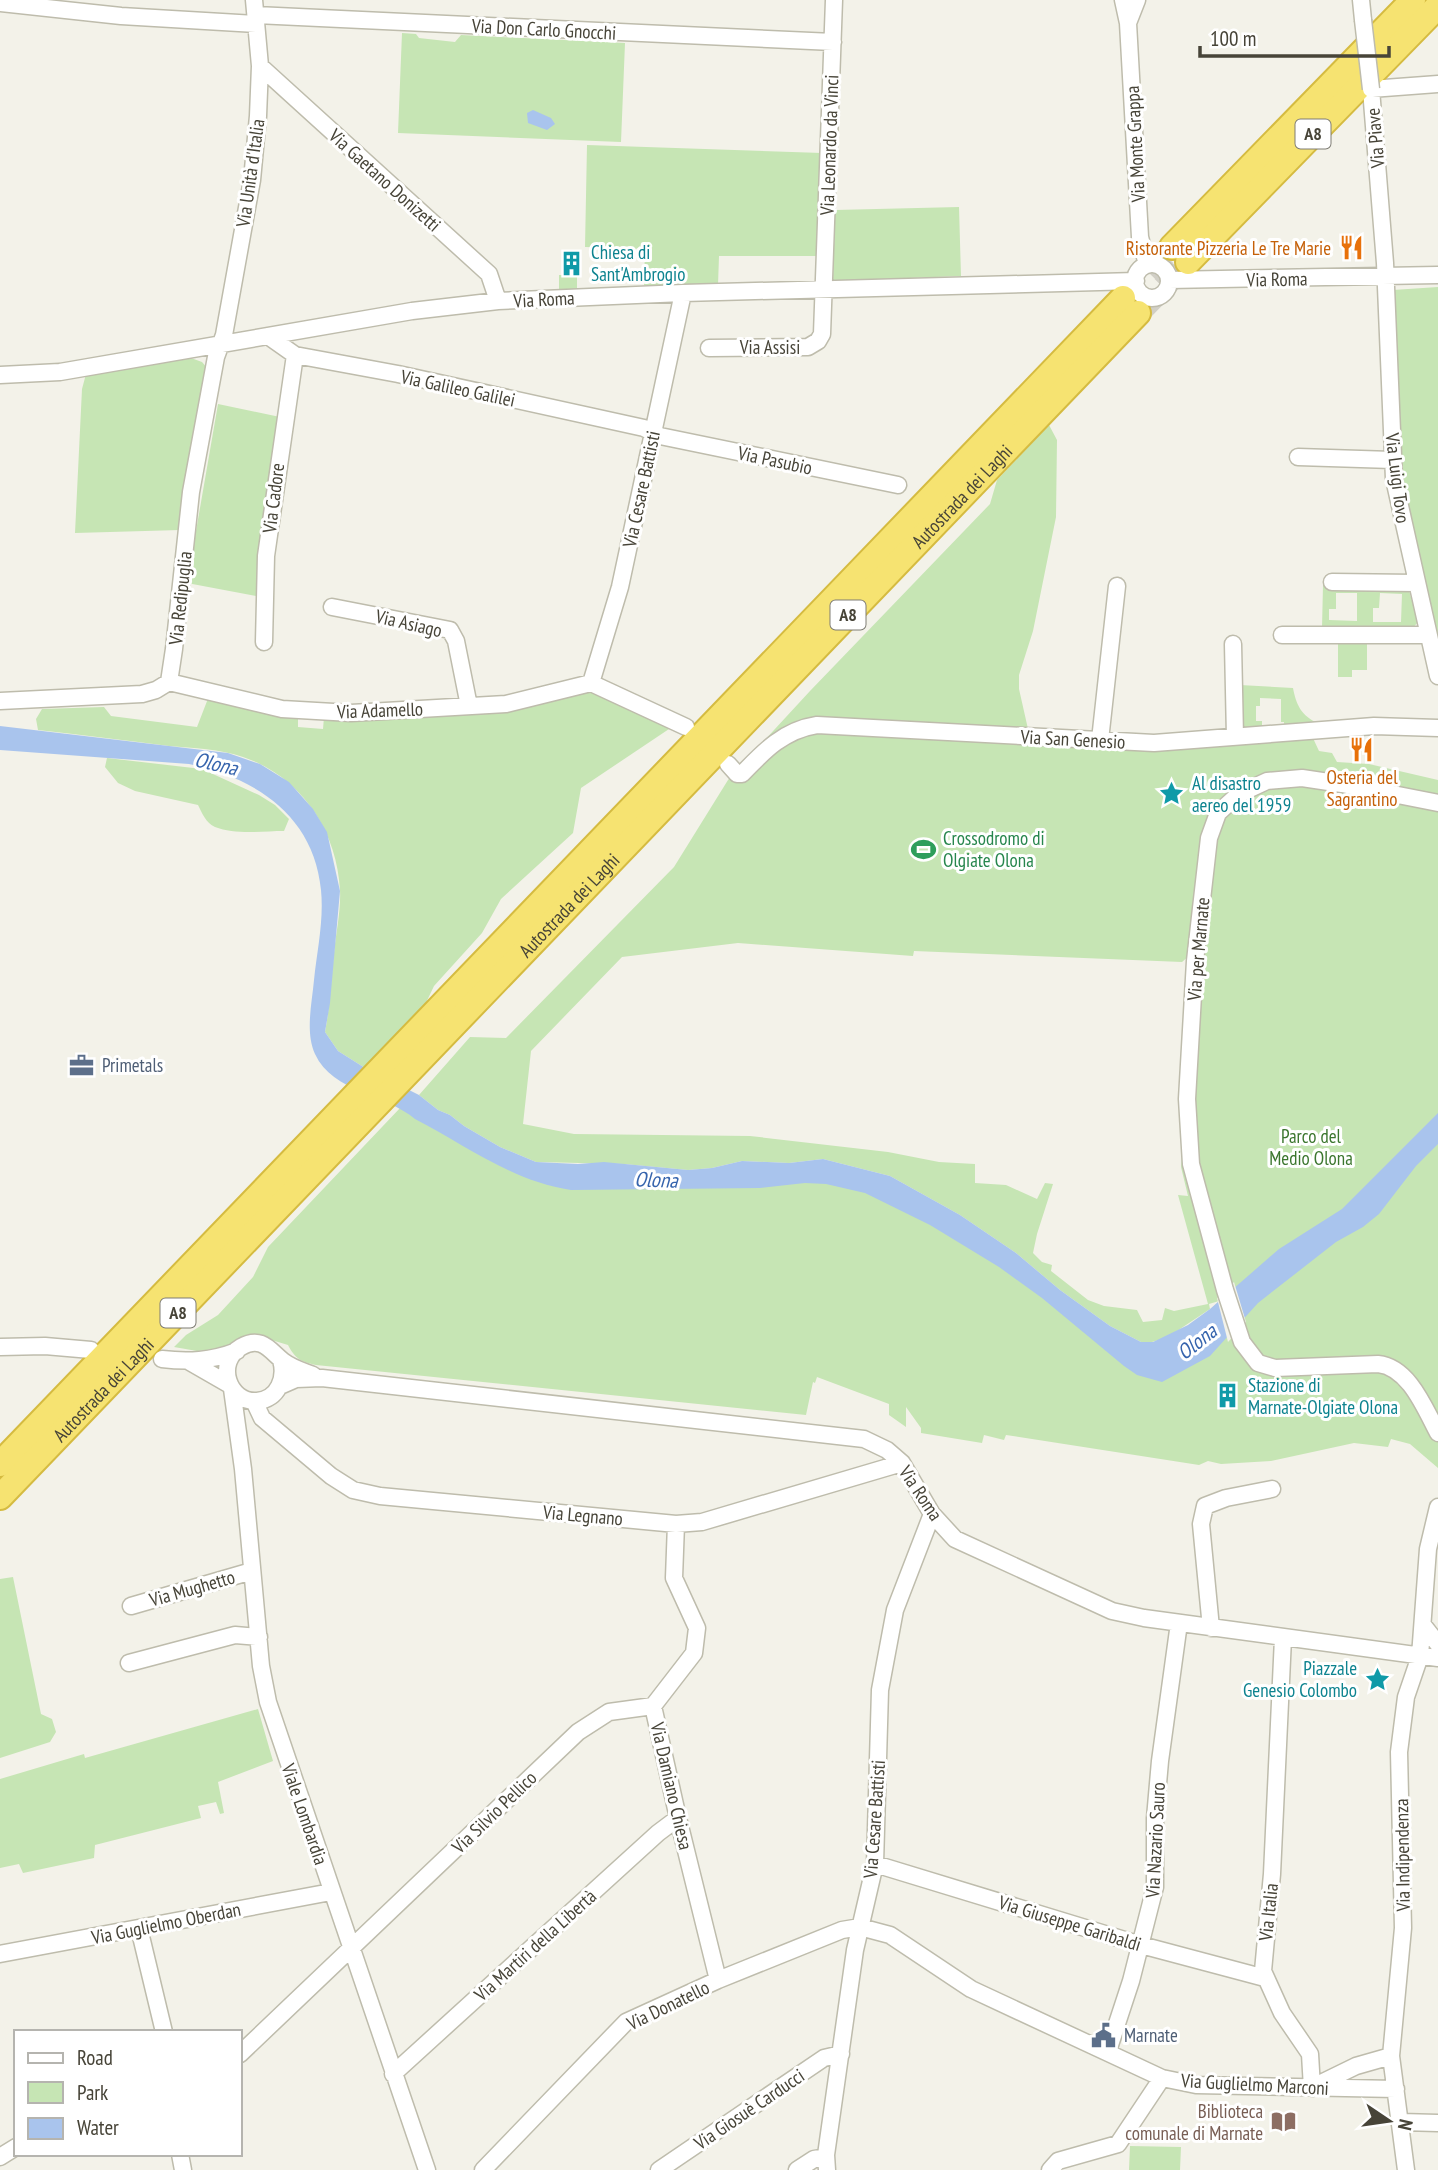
<svg xmlns="http://www.w3.org/2000/svg" width="1438" height="2170" font-family="'PT Sans Narrow',sans-serif">
  <style>
    .green { fill: #c6e5b4; fill-rule: evenodd }
    .water { fill: #a9c4ed }
    .pier { fill: #f3f2e9 }
    .lines { fill: none; stroke-linecap: round; stroke-linejoin: round }
    .highway-tunnel { stroke: #d1cfc6; stroke-width: 24; stroke-dasharray: 24 12; stroke-linecap: butt }
    .minor-casing { stroke: #bebcac; stroke-width: 19 }
    .highway-casing { stroke: #d5bb41; stroke-width: 28 }
    .minor { stroke: #fff; stroke-width: 16 }
    .highway { stroke: #f6e371; stroke-width: 24 }
    .minor-bridge-casing { stroke: #bebcac; stroke-width: 19; stroke-linecap: butt }
    .minor-bridge { stroke: #fff; stroke-width: 16 }
    .labels { text-anchor: middle; stroke-width: 6; stroke-linejoin: round; paint-order: stroke }
    .shield { fill: #fff; stroke: #7e7c74; stroke-width: 2 }
    .shield-label { font-size: 18px; font-weight: bold; fill: #474438 }
    .street-label { font-size: 19px; fill: #474438; stroke: #fff }
    .food-label { font-size: 19px; fill: #c56008; stroke: #fff; text-anchor: end }
    .culture-label { font-size: 19px; fill: #0d838f; stroke: #fff; text-anchor: start }
    .leisure-label { font-size: 19px; fill: #27864d; stroke: #fff; text-anchor: start }
    .service-label { font-size: 19px; fill: #4e5e75; stroke: #fff; text-anchor: start }
    .park-label { font-size: 19px; fill: #3b762e; stroke: #fff }
    .education-label { font-size: 19px; fill: #785e54; stroke: #fff; text-anchor: end }
    .water-label { font-size: 21px; font-style: italic; fill: #3664ad; stroke: #fff }
  </style>
  <rect width="100%" height="100%" fill="#f3f2e9"/>
  <path class="green" d="M402,33L416,34L419,38L455,42L461,35L625,43L621,142L398,133Z
    M587,145L822,153L821,256H719L718,285H644L645,249L585,247Z
    M959,207L961,276L833,281L835,210Z
    M559,275H577V291L559,292Z
    M1438,287V652L1403,487L1398,441L1393,290Z
    M191,358L202,362L209,370L180,530L75,533L82,389L86,374Z
    M218,404L280,417L256,596L187,583Z
    M1049,425L1057,440L1056,517L1033,631L1019,675V689L1028,729L1034,735L1312,736L1319,751L1332,753L1337,762L1369,764L1438,780V1468L1410,1444L1391,1439L1388,1447L1354,1443L1271,1461L1221,1464L1208,1461L1199,1465L1006,1435L1004,1440L984,1435L982,1443L921,1433V1428L906,1407V1427L889,1415V1404L817,1377L815,1383L813,1382L806,1415L316,1365C302,1362 295,1359 288,1345L255,1335L218,1349L197,1351L174,1347L186,1335L218,1315L253,1277L268,1247L401,1107L522,1168L834,1172L940,1224L1152,1371L1219,1301L1209,1304L1210,1309L1168,1337L1152,1342H1141L1110,1326L1060,1290L1016,1253L960,1215L890,1176L823,1159L789,1163L742,1161L712,1168L688,1170L624,1164L536,1162L500,1147L464,1126L450,1115L438,1110L419,1095L470,1037L506,1038L674,867L728,780L810,691L990,504L997,480ZM1209,852L1181,1167L1188,1196L1178,1195L1208,1304L1174,1311L1165,1308L1162,1320L1143,1322L1137,1310L1104,1306L1088,1300L1051,1271L1052,1265L1042,1262L1033,1253L1037,1234L1053,1184L1045,1183L1037,1199L1006,1185L975,1183V1164L939,1162L888,1152L750,1136L574,1134L523,1124L531,1051L622,957L738,943L913,956L914,951L1182,962L1190,955L1197,875Z
    M1323,585L1408,587L1418,622L1411,630L1322,628ZM1336,593H1357V621L1329,620V609H1336ZM1380,593L1402,594L1401,622H1373V608H1379Z
    M1338,641H1367V670H1352V677H1338Z
    M1240,685L1293,688C1296,704 1301,716 1318,723L1284,725V722H1281V699L1260,698V706H1256V721H1262V727L1241,730Z
    M592,687L675,725L581,788L573,833L501,899L482,933L434,986L423,1009L365,1068L338,1051L325,1032C330,1006 331,980 334,953C336,932 341,911 340,890C337,830 300,776 243,757C220,749 193,748 169,746C125,740 82,735 38,730L36,719L42,709L104,707L111,716L197,727L209,696L298,715V727L323,729L324,717Z
    M107,758L202,769L259,795L275,805L289,819L284,831C263,831 235,835 215,827C206,823 202,813 198,805L135,791L118,783L105,767Z
    M13,1577L41,1714L52,1719L56,1732L50,1742L0,1758V1579Z
    M258,1709L273,1761L218,1782L224,1813L220,1814L216,1802L198,1806L201,1818L95,1845L94,1858L23,1873L19,1864L0,1868V1779L84,1754L85,1758Z
    M1130,2146L1181,2147L1180,2170H1129Z"/>
  <path class="water" d="M533,110L551,118L555,124L547,130L528,123L527,113Z
    M0,726L228,753L260,764L289,782L313,809L327,832L340,891L330,1003L325,1032L338,1051L365,1068L419,1095L438,1110L450,1115L464,1126L500,1147L536,1162L578,1164L604,1162L688,1170L712,1168L742,1161L789,1163L823,1159L890,1176L960,1215L1016,1253L1060,1290L1110,1326L1141,1342H1153L1188,1325L1210,1309L1279,1249L1342,1209L1438,1113V1144L1416,1166L1379,1214L1363,1227L1336,1242L1258,1303L1210,1356L1162,1382L1137,1375L1124,1366L1042,1298L999,1267L930,1225L865,1193L826,1184L805,1183L760,1188L571,1190C514,1182 465,1145 415,1119C386,1094 333,1093 315,1054C305,1032 312,1003 314,980C317,951 324,920 321,890C314,816 256,778 189,764L0,750Z"/>
  <path class="pier" d="M1234,1282L1246,1322L1228,1342L1217,1298Z"/>
  <g class="lines">
    <path class="highway-tunnel" d="M1123,298L1172,247
      M1138,313L1187,263"/>
    <defs>
      <path id="minor" d="M1123,0L1128,23L1140,237L1147,265
        M1361,0L1363,20
        M0,3L121,16L256,24
        M256,15L833,42
        M1128,23L1137,0
        M260,66L489,274L498,301
        M1438,84L1371,89L1385,263L1394,479L1438,676
        M1135 281a17 17 0 1 1 34 0a17 17 0 1 1-34 0Z
        M1169,280L1438,275
        M268,336L295,355L398,374L644,428L660,436L898,485
        M709,348L808,347L818,341L822,334L834,0
        M0,375L60,372L412,311L498,301L683,293L1136,281
        M1298,457L1392,460
        M1332,582L1416,583
        M332,607L450,630L456,641L469,706
        M1282,635H1428
        M264,642L266,556L295,355
        M1233,644L1235,737
        M169,682L282,709L351,713L506,704L591,683
        M591,683L620,587L683,293
        M591,683L686,727
        M0,701L142,694L156,690L169,682L174,649L191,492L216,357L224,335L252,180L258,116L260,66L254,0
        M1100,740L1117,586
        M728,764L737,774H742C764,751 784,730 817,725L1154,743L1374,726L1438,728
        M1438,803L1342,784L1302,778L1267,781L1239,794L1218,813L1209,838L1195,961L1187,1099L1191,1164L1225,1290L1242,1342L1258,1363L1275,1368L1378,1364C1409,1367 1425,1409 1438,1433
        M0,1347L45,1346L91,1350
        M162,1359C188,1362 211,1361 237,1351
        M281,1360C286,1377 279,1399 257,1401C228,1403 215,1362 241,1347C262,1335 270,1351 283,1361C292,1368 303,1371 313,1375
        M190,1362L230,1385
        M280,1386L296,1379L322,1378L864,1439L887,1450L902,1463L932,1514L955,1539L1112,1611L1144,1618L1438,1658
        M232,1389L243,1469L261,1666L268,1702L427,2170
        M254,1401L262,1418L331,1476L353,1490L380,1496L676,1524L702,1522L902,1463
        M676,1524L674,1578L697,1628L694,1653L653,1706L678,1818L718,1980
        M131,1606L252,1571
        M1423,1625L1438,1644
        M1211,1628L1201,1524L1205,1506L1226,1498L1272,1489
        M1283,1638L1272,1874L1263,1971L1282,2013L1310,2054L1312,2088
        M129,1663L235,1635L259,1637
        M875,1864L1141,1945L1265,1978
        M139,1928L164,2032
        M0,1954L331,1892
        M1108,2051L1131,1981L1155,1887V1818L1160,1761L1179,1623
        M240,2054L578,1732L609,1712L653,1706
        M393,2074L658,1833L678,1818
        M1315,2086L1356,2066L1391,2056
        M1401,2122L1438,2123
        M180,2154L183,2170
        M0,2157L16,2147
        M483,2170L626,2022L718,1980L842,1930L860,1927L890,1935L971,1989L1162,2078L1196,2085L1396,2089
        M659,2170L824,2058L841,2054
        M797,2170L814,2159L826,2157
        M827,2170L826,2155L855,1950L875,1864L880,1690L895,1610L932,1514
        M1050,2170L1058,2161L1118,2144L1162,2078
        M1406,2170L1391,2056L1403,1928L1399,1752L1406,1697L1420,1656L1428,1549L1438,1507"/>
      <g id="highway">
        <path d="M1172,247L1413,0"/>
        <path d="M1188,262L1438,6"/>
        <path d="M0,1464L1123,298"/>
        <path id="s1" d="M0,1497L1138,313"/>
      </g>
    </defs>
    <use href="#minor" class="minor-casing"/>
    <use href="#highway" class="highway-casing"/>
    <use href="#minor" class="minor"/>
    <use href="#highway" class="highway"/>
    <defs>
      <path id="minor-bridge" d="M1363,20L1371,89"/>
    </defs>
    <use href="#minor-bridge" class="minor-bridge-casing"/>
    <use href="#minor-bridge" class="minor-bridge"/>
  </g>
  <defs>
    <symbol id="restaurant-bare" viewBox="-9 -9 18 18"><path d="M-5-6h1v4h1v-4h1v4h1v-4h1v5L-1.5 .5V6h-2V.5L-5-1ZM5-6V6H3V1.5H1.5Q1.5-4 5-6Z" fill="#e8710a" stroke="#fff" stroke-width="2.5" paint-order="stroke"/></symbol>
    <symbol id="building-bare" viewBox="-9 -9 18 18"><path d="M-4-6H4V6H1V3H-1V6H-4ZM-2.5-4.3h1.7v1.8h-1.7ZM.8-4.3h1.7v1.8H.8ZM-2.5-1h1.7V.8h-1.7ZM.8-1h1.7V.8H.8Z" fill="#0f9aa8" stroke="#fff" stroke-width="2.5" paint-order="stroke"/></symbol>
    <symbol id="sight-bare" viewBox="-9 -9 18 18"><path d="M0-6L1.8-2.2L6-1.7L2.9 1.2L3.7 5.4L0 3.3L-3.7 5.4L-2.9 1.2L-6-1.7L-1.8-2.2Z" fill="#0f9aa8" stroke="#fff" stroke-width="2.5" paint-order="stroke"/></symbol>
    <symbol id="stadium-bare" viewBox="-9 -9 18 18"><path d="M0-5a6.5 5 0 1 0 0 10a6.5 5 0 1 0 0-10ZM-3.5-1.8h7v3.6h-7Z" fill="#2e9e5b" stroke="#fff" stroke-width="2.5" paint-order="stroke"/></symbol>
    <symbol id="office-bare" viewBox="-9 -9 18 18"><path d="M-6-3h4V-5.5h4V-3h4V5H-6ZM-1-4.5V-3h2v-1.5ZM-6 0V1H6V0Z" fill="#5c6f8a" stroke="#fff" stroke-width="2.5" paint-order="stroke"/></symbol>
    <symbol id="civic-bare" viewBox="-9 -9 18 18"><path d="M-.6-6.5H3V-4.5H.6V-3L4-1V1h2V6H-6V1h2V-1L-.6-3ZM-1.2 2.5V6h2.4V2.5Z" fill="#5c6f8a" stroke="#fff" stroke-width="2.5" paint-order="stroke"/></symbol>
    <symbol id="library-bare" viewBox="-9 -9 18 18"><path d="M-6-4Q-3-5.5-.7-3.5V5Q-3 3-6 4ZM6-4Q3-5.5 .7-3.5V5Q3 3 6 4Z" fill="#8d6e63" stroke="#fff" stroke-width="2.5" paint-order="stroke"/></symbol>
  </defs>
  <g fill-rule="evenodd">
    <use href="#restaurant-bare" x="1334" y="230" width="35" height="35"/>
    <use href="#building-bare" x="554" y="246" width="35" height="35"/>
    <use href="#restaurant-bare" x="1344" y="732" width="35" height="35"/>
    <use href="#sight-bare" x="1154" y="776" width="35" height="35"/>
    <use href="#stadium-bare" x="906" y="832" width="35" height="35"/>
    <use href="#office-bare" x="64" y="1048" width="35" height="35"/>
    <use href="#building-bare" x="1210" y="1378" width="35" height="35"/>
    <use href="#sight-bare" x="1360" y="1662" width="35" height="35"/>
    <use href="#civic-bare" x="1086" y="2018" width="35" height="35"/>
    <use href="#library-bare" x="1266" y="2104" width="35" height="35"/>
  </g>
  <g class="labels">
    <g class="shield">
      <rect x="1295.5" y="119.5" width="35" height="29" rx="5"/>
      <rect x="830.5" y="600.5" width="35" height="29" rx="5"/>
      <rect x="160.5" y="1298.5" width="35" height="29" rx="5"/>
    </g>
    <g class="shield-label">
      <text x="1313" y="140">A8</text>
      <text x="848" y="621">A8</text>
      <text x="178" y="1319">A8</text>
    </g>
    <g class="street-label">
      <text transform="translate(544 29) rotate(3)" y="7">Via Don Carlo Gnocchi</text>
      <text transform="translate(1375 138) rotate(-95)" y="7">Via Piave</text>
      <text transform="translate(1135 144) rotate(-93)" y="7">Via Monte Grappa</text>
      <text transform="translate(829 145) rotate(-88)" y="7">Via Leonardo da Vinci</text>
      <text transform="translate(250 173) rotate(-82)" y="7">Via Unità d'Italia</text>
      <text transform="translate(385 180) rotate(42)" y="7">Via Gaetano Donizetti</text>
      <text transform="translate(1277 279) rotate(-1)" y="7">Via Roma</text>
      <text transform="translate(544 299) rotate(-3)" y="7">Via Roma</text>
      <text x="770" y="354">Via Assisi</text>
      <text transform="translate(458 388) rotate(12)" y="7">Via Galileo Galilei</text>
      <text transform="translate(775 460) rotate(12)" y="7">Via Pasubio</text>
      <text transform="translate(1398 478) rotate(83)" y="7">Via Luigi Tovo</text>
      <text transform="translate(641 489) rotate(-78)" y="7">Via Cesare Battisti</text>
      <text dy="7" stroke="none"><textPath href="#s1" startOffset="1388">Autostrada dei Laghi</textPath></text>
      <text transform="translate(273 498) rotate(-83)" y="7">Via Cadore</text>
      <text transform="translate(180 598) rotate(-84)" y="7">Via Redipuglia</text>
      <text transform="translate(409 623) rotate(13)" y="7">Via Asiago</text>
      <text transform="translate(380 710) rotate(-2)" y="7">Via Adamello</text>
      <text transform="translate(1073 739) rotate(3)" y="7">Via San Genesio</text>
      <text dy="7" stroke="none"><textPath href="#s1" startOffset="821">Autostrada dei Laghi</textPath></text>
      <text transform="translate(1198 949) rotate(-85)" y="7">Via per Marnate</text>
      <text dy="7" stroke="none"><textPath href="#s1" startOffset="149">Autostrada dei Laghi</textPath></text>
      <text transform="translate(921 1493) rotate(56)" y="7">Via Roma</text>
      <text transform="translate(583 1515) rotate(5)" y="7">Via Legnano</text>
      <text transform="translate(192 1588) rotate(-16)" y="7">Via Mughetto</text>
      <text transform="translate(672 1786) rotate(77)" y="7">Via Damiano Chiesa</text>
      <text transform="translate(494 1812) rotate(-44)" y="7">Via Silvio Pellico</text>
      <text transform="translate(305 1814) rotate(71)" y="7">Viale Lombardia</text>
      <text transform="translate(874 1819) rotate(-86)" y="7">Via Cesare Battisti</text>
      <text transform="translate(1155 1840) rotate(-87)" y="7">Via Nazario Sauro</text>
      <text transform="translate(1402 1855) rotate(-91)" y="7">Via Indipendenza</text>
      <text transform="translate(1268 1912) rotate(-84)" y="7">Via Italia</text>
      <text transform="translate(166 1923) rotate(-11)" y="7">Via Guglielmo Oberdan</text>
      <text transform="translate(1070 1923) rotate(17)" y="7">Via Giuseppe Garibaldi</text>
      <text transform="translate(535 1945) rotate(-42)" y="7">Via Martiri della Libertà</text>
      <text transform="translate(668 2005) rotate(-26)" y="7">Via Donatello</text>
      <text transform="translate(1255 2084) rotate(3)" y="7">Via Guglielmo Marconi</text>
      <text transform="translate(749 2109) rotate(-34)" y="7">Via Giosuè Carducci</text>
    </g>
    <g class="food-label">
      <text x="1331" y="255">Ristorante Pizzeria Le Tre Marie</text>
      <text x="1362" y="784" text-anchor="middle">Osteria del<tspan x="1362" dy="22">Sagrantino</tspan></text>
    </g>
    <g class="culture-label">
      <text x="591" y="259">Chiesa di<tspan x="591" dy="22">Sant'Ambrogio</tspan></text>
      <text x="1192" y="790">Al disastro<tspan x="1192" dy="22">aereo del 1959</tspan></text>
      <text x="1248" y="1392">Stazione di<tspan x="1248" dy="22">Marnate-Olgiate Olona</tspan></text>
      <text x="1357" y="1675" text-anchor="end">Piazzale<tspan x="1357" dy="22">Genesio Colombo</tspan></text>
    </g>
    <g class="leisure-label">
      <text x="943" y="845">Crossodromo di<tspan x="943" dy="22">Olgiate Olona</tspan></text>
    </g>
    <g class="service-label">
      <text x="102" y="1072">Primetals</text>
      <text x="1124" y="2042">Marnate</text>
    </g>
    <g class="park-label">
      <text x="1311" y="1143">Parco del<tspan x="1311" dy="22">Medio Olona</tspan></text>
    </g>
    <g class="education-label">
      <text x="1263" y="2118">Biblioteca<tspan x="1263" dy="22">comunale di Marnate</tspan></text>
    </g>
    <g class="water-label">
      <text transform="translate(216 764) rotate(13)" y="7">Olona</text>
      <text transform="translate(656 1180) rotate(2)" y="7">Olona</text>
      <text transform="translate(1197 1342) rotate(-38)" y="7">Olona</text>
    </g>
  </g>
  <rect x="14" y="2030" width="228" height="126" fill="#ffffff" stroke="#b5b4af" stroke-width="2"/>
  <rect x="28" y="2053" width="35" height="10" fill="#ffffff" stroke="#b5b4af" stroke-width="2"/>
  <text x="77" y="2065" font-size="21" fill="#474438">Road</text>
  <rect x="28" y="2082" width="35" height="21" fill="#c6e5b4" stroke="#b5b4af" stroke-width="2"/>
  <text x="77" y="2100" font-size="21" fill="#474438">Park</text>
  <rect x="28" y="2118" width="35" height="21" fill="#a9c4ed" stroke="#b5b4af" stroke-width="2"/>
  <text x="77" y="2135" font-size="21" fill="#474438">Water</text>
  <g transform="translate(1389 2121) rotate(103)" stroke="#ffffff" stroke-width="5" paint-order="stroke">
  <path d="M0-5L12 26L0 18L-12 26Z" fill="#474438"/>
  <text y="-10" font-size="19" font-weight="bold" text-anchor="middle" fill="#474438">N</text>
  </g>
  <path d="M1200 46v10h189v-10" fill="none" stroke="#474438" stroke-width="3.5"/>
  <text x="1210" y="46" font-size="21" fill="#474438" stroke="#ffffff" stroke-width="5" paint-order="stroke">100 m</text>
</svg>
